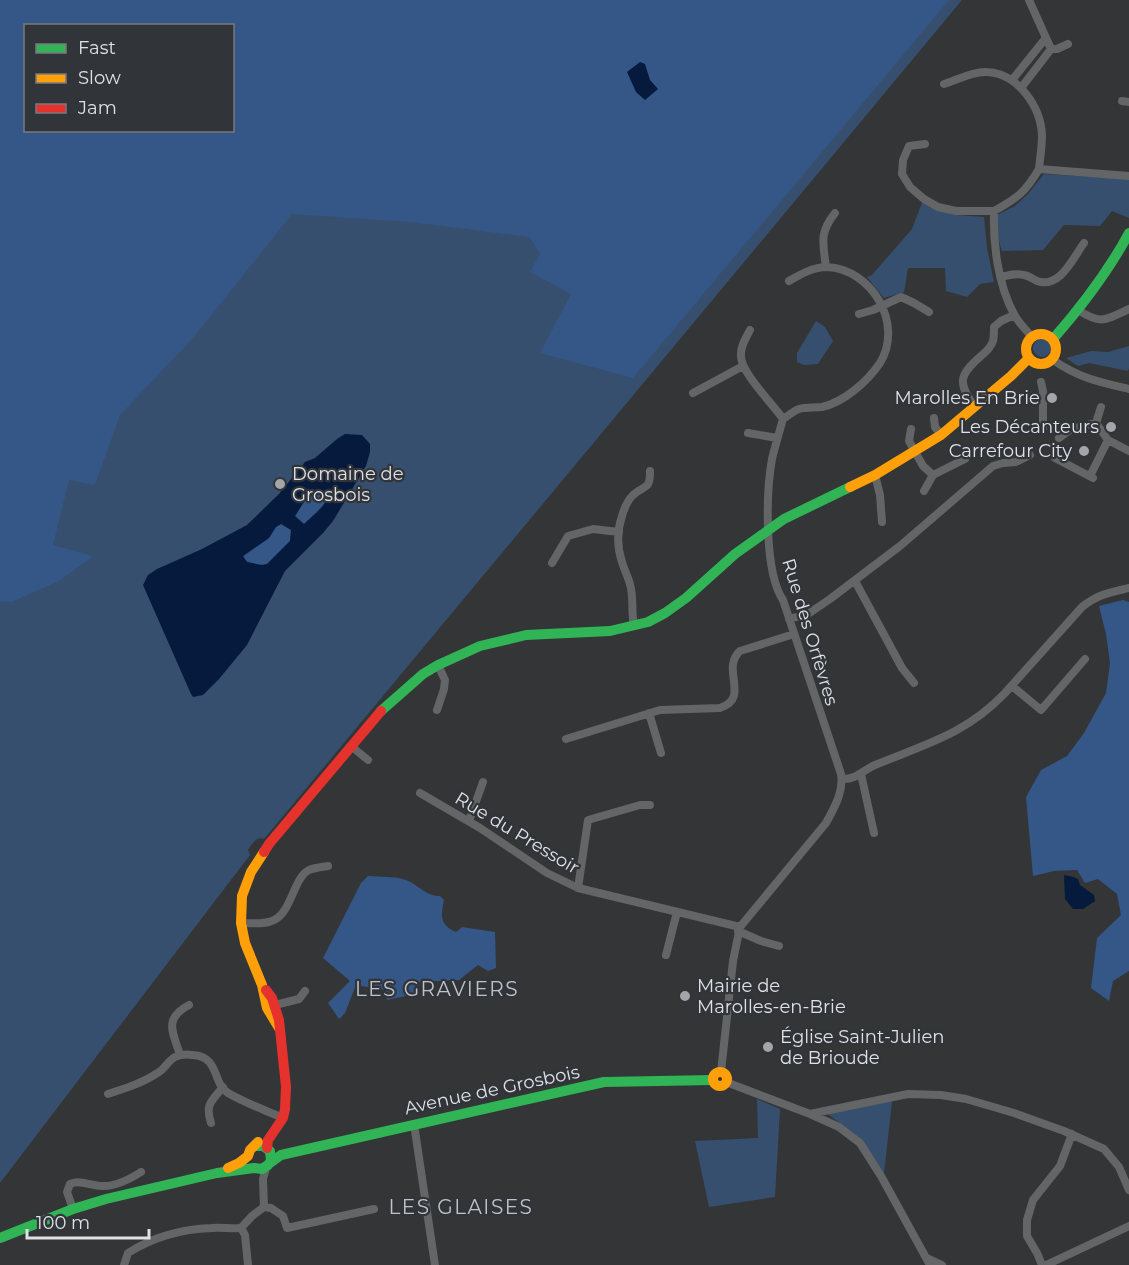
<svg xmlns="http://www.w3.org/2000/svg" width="1129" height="1265" font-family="Montserrat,sans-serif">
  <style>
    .green { fill: #374f6e; fill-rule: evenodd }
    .forest { fill: #345787; fill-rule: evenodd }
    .water { fill: #051a3c; fill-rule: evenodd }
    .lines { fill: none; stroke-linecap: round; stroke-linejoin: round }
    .street { stroke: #636566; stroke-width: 8 }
    .fast { stroke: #30b455; stroke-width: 10 }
    .slow { stroke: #ff9f0a; stroke-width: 10 }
    .jam { stroke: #e5322d; stroke-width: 10 }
    .poi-dot { fill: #a3a5a8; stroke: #313439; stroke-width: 2 }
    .labels { text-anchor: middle; stroke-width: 4.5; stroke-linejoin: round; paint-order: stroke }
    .poi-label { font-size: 18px; fill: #dfe1e5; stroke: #313439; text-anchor: end }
    .street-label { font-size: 18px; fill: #dfe1e5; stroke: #313439 }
    .neighbourhood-label { font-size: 20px; letter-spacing: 1.5px; fill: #bec3c9; stroke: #313439 }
  </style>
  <rect width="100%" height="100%" fill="#333537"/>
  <path class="green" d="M0,0H962L264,839C256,836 252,844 248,850L250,855L0,1183ZM26,26H232V130H26Z
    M1044,174L1129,179V218L1112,211L1100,226L1064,225L1043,250L1002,251L997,235V215L1015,206L1028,194Z
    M923,200L940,211L957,215L984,217L987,248L994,282L980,284L967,297L946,291L945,268H908L904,292L884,298L867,277L872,275L912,229Z
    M816,321L825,327L833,341L818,364L804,365L797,362V353Z
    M1033 348a9 9 0 1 1 18 0a9 9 0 1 1-18 0Z
    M1129,346V368L1128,371L1089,363L1078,366L1066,358L1091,351L1108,352Z
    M757,1099L780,1109L775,1197L709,1207L695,1141L758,1138Z
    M889,1100L892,1102L884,1173L860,1138L829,1115V1113Z"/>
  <path class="forest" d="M0,0H949L633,378L540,353L571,294L530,272L540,254L530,237L411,222L292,214L193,338L120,415L95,485L69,480L53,545L93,556L59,581L12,602L0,601ZM26,26H232V130H26Z
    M307,494H319L326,500C321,510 311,516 304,524L295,516L304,502V497Z
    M282,524L291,530L290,541L267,564C258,566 248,563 243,557L269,538L276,527Z
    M1123,600L1129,602V971L1113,981L1109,1001L1091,988L1097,938L1121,915L1117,894L1098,879L1085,883L1077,870L1054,871L1033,876L1026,797L1041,770L1067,756L1084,733L1106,693L1110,663L1106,634L1099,606Z
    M368,876C381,877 395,876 406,880C419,885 425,896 440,896L444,900C441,916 439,924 456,932L462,927L495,932L496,968L488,971L478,965L459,980L420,982L415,994L387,1000L386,990L356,985L345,1013L339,1019L328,1003L350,981L323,958L361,883Z"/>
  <path class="water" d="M640,62L645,64L650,80L658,89L645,100L636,92L627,72Z
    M345,434L362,435L370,444V452L366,466L333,521L323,533L285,571L247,645L219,679L203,695L193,697L191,694L143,585L148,575L157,569L202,549L247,525L279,494L305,462L315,458L337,439ZM307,494L315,497L319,494L326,501C321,510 311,517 304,524L295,516L304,502V497ZM281,524L291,530L290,541L267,564L262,565L247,562L243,556L269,538L276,527Z
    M1064,875L1073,877L1078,879L1080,885L1094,895L1095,901L1083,909H1073L1065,899Z"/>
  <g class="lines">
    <path class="street" d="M1029,0L1051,49H1057L1068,44
      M1012,80L1045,39
      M944,84C957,80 971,72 985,72C1017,72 1041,106 1042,136C1042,147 1040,158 1039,169
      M1021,88L1051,49
      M1122,101L1129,102
      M925,144L909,146L903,160L902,174L910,187L924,199L938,207L956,211H994
      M826,267C823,243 819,233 835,213
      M1001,277C1009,275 1017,273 1024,275C1029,276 1033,279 1037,281C1060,289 1073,258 1084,243
      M1078,310C1101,325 1105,320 1129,309
      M859,314L873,310L901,297L914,303L929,312
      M750,330C746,338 740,347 741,356C741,373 773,404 783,419
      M1032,337C1026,330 1018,322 1014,314C998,285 993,244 994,211C1017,198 1025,193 1039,169L1129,176
      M1053,360C1079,378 1099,382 1129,389
      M1041,382L1043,391V428
      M693,393L743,366
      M975,407C957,383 959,375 981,356C986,352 991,347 993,341C994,337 994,331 994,327L1001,321L1014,315
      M934,418L935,427L941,435
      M783,419C788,416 793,411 799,409C806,407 814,408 822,407C844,402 867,382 880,363C904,324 872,269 827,267C813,267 801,274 789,281
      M1096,423L1101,407
      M911,429L909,441L923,466L933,475
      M748,433L777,438
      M1059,438L1071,429L1096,423L1108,440L1129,451
      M1055,458L1093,478
      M875,475L880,495L882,522
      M1090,476L1108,440
      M924,491L933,475L965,459
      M552,563L568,536L593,529L619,532
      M855,581L902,668L914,683
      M789,619L808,614L830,599L900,546L993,466L1003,463L1016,462L1030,455
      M634,626C631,612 634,598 630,584C628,577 624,569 622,562C617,547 617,531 622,516C624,509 628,500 633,495C645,484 650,491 650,471
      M1012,686L1041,710L1085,659
      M437,710L444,689L445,680L438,665
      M649,713L661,753
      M566,739L660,710L720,708C751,698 720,669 740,651L794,634
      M351,746L368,760
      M861,774L874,833
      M842,779C856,780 863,770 875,765C926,744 966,734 1005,693L1082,607C1099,594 1108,593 1129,588
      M420,793L480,828L547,873L578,888L740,927
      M469,821L483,782
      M578,888L588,820L640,805H650
      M241,923C251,923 265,925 274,920C291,913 294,877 309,870C314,868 322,867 328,866
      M738,931L761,941L779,946
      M666,955L677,912
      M270,1007L279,1004L299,999L305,991
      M180,1055C173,1032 163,1019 189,1005
      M721,1072L733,961L740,927L826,823C834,808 844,792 841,774L783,600C764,572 766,492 772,459C775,446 779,433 783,419
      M726,1082L810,1114L839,1127L860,1143L881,1176L930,1265
      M108,1094C126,1088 143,1083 159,1072C165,1068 169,1060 175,1057C181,1054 187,1054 193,1055C220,1057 212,1083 228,1093C245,1103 265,1110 283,1118
      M810,1114L908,1094L941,1095L966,1099L1014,1113L1064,1131L1104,1149L1119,1167L1129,1190
      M211,1123C205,1104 211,1102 223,1087
      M414,1124L435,1265
      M264,1207L271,1208L283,1216L287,1228L374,1209
      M73,1209L67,1192L70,1184C82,1179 92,1187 104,1186C117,1186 130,1179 141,1172
      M241,1228L252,1216L264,1207L263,1179L266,1168
      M241,1228L245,1235L248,1265
      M927,1258L942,1265
      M124,1265L128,1253C153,1237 183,1229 212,1228C222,1227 231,1229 241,1228
      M1042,1265L1037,1253L1027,1236V1220L1033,1200L1060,1166L1072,1134
      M1046,1265L1129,1226"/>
    <path class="fast" d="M1053,339C1082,306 1108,272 1129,233
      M381,711L423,674L438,665L480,646L526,635L610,631L648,622L665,613L686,598L735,554L784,519L850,487
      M270,1163L281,1155L604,1082L713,1080
      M0,1238L73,1209L106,1199L217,1173L254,1168L262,1169L268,1165L271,1161L270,1151L263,1146H255"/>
    <path class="slow" d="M1026 349a15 15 0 1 1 30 0a15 15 0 1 1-30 0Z
      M850,487L875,475L941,435L1011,376L1029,358
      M264,852L251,872L242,896L241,923L245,943L262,985L267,1008L279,1028
      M713 1079a7 7 0 1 1 14 0a7 7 0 1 1-14 0Z
      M228,1168L239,1163L248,1156L250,1150L258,1142"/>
    <path class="jam" d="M264,852L269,844L381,711
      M266,990L272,998L279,1020L286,1087L285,1109L283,1118L268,1140L267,1148"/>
  </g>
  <g class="poi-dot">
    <circle cx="1052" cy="398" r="6"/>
    <circle cx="1111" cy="427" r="6"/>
    <circle cx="1084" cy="451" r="6"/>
    <circle cx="280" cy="484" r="6"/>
    <circle cx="685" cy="996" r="6"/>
    <circle cx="768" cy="1047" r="6"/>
  </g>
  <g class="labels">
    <g class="poi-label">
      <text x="1040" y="404">Marolles En Brie</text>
      <text x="1099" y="433">Les Décanteurs</text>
      <text x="1072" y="457">Carrefour City</text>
      <text x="292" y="480" text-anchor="start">Domaine de<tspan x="292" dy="21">Grosbois</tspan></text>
      <text x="697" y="992" text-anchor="start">Mairie de<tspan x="697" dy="21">Marolles-en-Brie</tspan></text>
      <text x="780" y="1043" text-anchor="start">Église Saint-Julien<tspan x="780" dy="21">de Brioude</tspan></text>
    </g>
    <g class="street-label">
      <text transform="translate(810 632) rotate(73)" y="6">Rue des Orfèvres</text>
      <text transform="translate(517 833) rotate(31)" y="6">Rue du Pressoir</text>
      <text transform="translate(492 1090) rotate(-12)" y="6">Avenue de Grosbois</text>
    </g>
    <g class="neighbourhood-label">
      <text x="437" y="996">LES GRAVIERS</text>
      <text x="461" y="1214">LES GLAISES</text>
    </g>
  </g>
  <rect x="24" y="24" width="210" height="108" fill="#313439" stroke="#77797e" stroke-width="1.5"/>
  <rect x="36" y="44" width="30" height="9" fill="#30b455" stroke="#77797e" stroke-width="1.5"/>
  <text x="78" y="54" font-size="18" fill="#dfe1e5">Fast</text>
  <rect x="36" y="74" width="30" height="9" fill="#ff9f0a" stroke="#77797e" stroke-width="1.5"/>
  <text x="78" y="84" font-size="18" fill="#dfe1e5">Slow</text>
  <rect x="36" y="104" width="30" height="9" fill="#e5322d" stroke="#77797e" stroke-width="1.5"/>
  <text x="78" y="114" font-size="18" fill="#dfe1e5">Jam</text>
  <path d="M27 1229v9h122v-9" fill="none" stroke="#dfe1e5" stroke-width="3"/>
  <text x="36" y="1229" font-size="18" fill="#dfe1e5" stroke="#313439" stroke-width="4.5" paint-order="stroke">100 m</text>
</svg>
